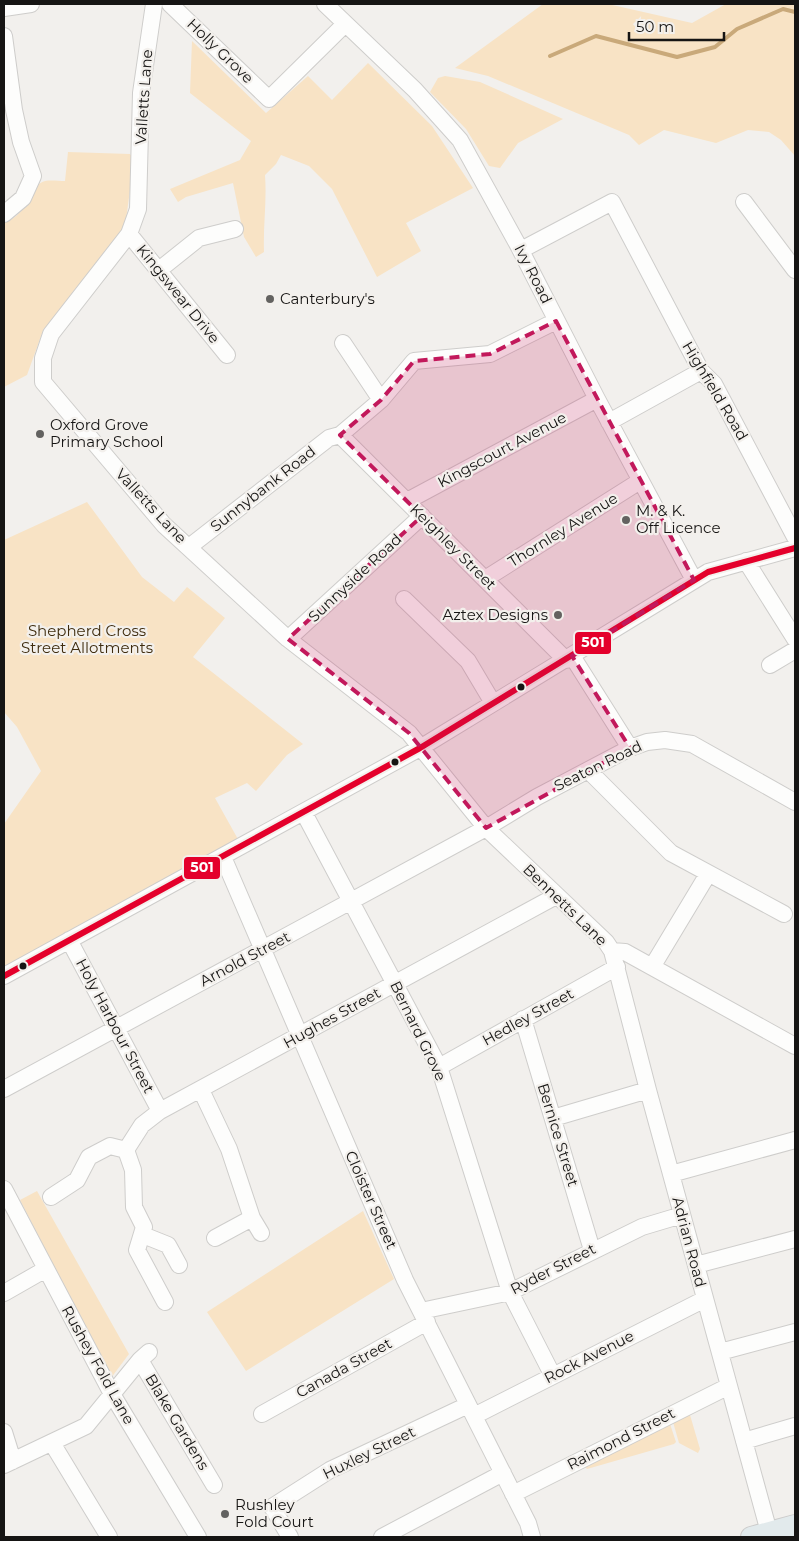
<svg xmlns="http://www.w3.org/2000/svg" width="799" height="1541" font-family="Montserrat,sans-serif">
  <style>
    .green { fill: #f8e3c5 }
    .lines { fill: none; stroke-linecap: round; stroke-linejoin: round }
    .stream { stroke: #c9a97a; stroke-width: 4 }
    .minor-casing { stroke: #cecdcb; stroke-width: 18 }
    .major-casing { stroke: #cccbca; stroke-width: 22 }
    .minor { stroke: #fdfdfc; stroke-width: 16 }
    .major { stroke: #e2eaec; stroke-width: 20 }
    .bus-1-casing { stroke: #f3f0ec; stroke-width: 10 }
    .bus-1 { stroke: #e4002b; stroke-width: 6 }
    .marked { fill: #c2185b; fill-opacity: 0.2; stroke: #c2185b; stroke-width: 4; stroke-dasharray: 10 6; stroke-linejoin: round }
    .poi-dot { fill: #636260; stroke: #f3f0ec; stroke-width: 2 }
    .bus-dot { fill: #161514; stroke: #f3f0ec; stroke-width: 2 }
    .labels { text-anchor: middle; stroke-width: 4.5; stroke-linejoin: round; paint-order: stroke }
    .street-label { font-size: 15px; fill: #161514; stroke: #f3f0ec }
    .poi-label { font-size: 15px; fill: #161514; stroke: #f3f0ec; text-anchor: start }
    .park-label { font-size: 15px; fill: #3f2c0e; stroke: #f3f0ec }
    .line-badge { stroke: #f3f0ec; stroke-width: 2 }
    .badge-label { font-size: 14px; text-anchor: middle; font-weight: bold; fill: #fff }
  </style>
  <rect width="100%" height="100%" fill="#f2f0ed"/>
  <path class="green" d="M543,4H608L692,23L726,4H795V156L781,140L769,132L748,130L716,143L664,130L639,145L629,135L488,76L455,68Z
    M192,41L266,113L308,76L332,100L368,63L432,126L473,188L406,223L421,251L377,277L332,189L309,166L281,155L276,164L265,175C267,201 263,226 264,252L256,257L244,237L233,183L186,197L178,202L170,189L240,160L251,141L190,93Z
    M445,76L480,82L563,119L518,143L500,168L489,166L466,129L430,92L438,78Z
    M68,152L130,154L134,160L125,227L69,297L76,302L51,334L44,328L27,375L4,387V223C31,213 29,185 45,181C51,180 59,181 65,181Z
    M87,502L142,577L174,602L187,587L225,618L193,657L303,744L287,755L256,791L247,783L215,798L239,841L4,972V824L41,771L17,727L4,712V540Z
    M37,1191L129,1354L111,1378L20,1200Z
    M363,1211L394,1279L246,1371L207,1312Z
    M690,1415L700,1449L698,1453L679,1443L673,1422Z
    M670,1424L676,1442L674,1444L587,1469L585,1467Z"/>
  <g class="lines">
    <path class="stream" d="M550,56L596,36L677,57L715,47L737,29L783,9L795,12"/>
    <defs>
      <path id="minor" d="M154,4L141,93L138,209L129,234L51,334L43,358V382L164,525L288,639L409,733L486,828L606,942L612,951L625,952L795,1046
        M170,4L269,99L345,24
        M325,4L415,90L460,140L519,247L597,399L694,580
        M4,8L31,4
        M4,36L14,110L21,142L33,176L23,198L4,214
        M744,202L795,270
        M129,234L227,355
        M521,250L612,202L701,371L714,384L795,537
        M159,270L199,238L235,229
        M343,343L381,400
        M609,422L701,371
        M340,435L566,660
        M407,501L597,399
        M189,547L329,438L340,435L381,400L414,361L490,354L556,321
        M746,561L795,639
        M485,579L640,481
        M404,599L468,661L493,703
        M288,639L422,516
        M572,656L630,748
        M770,665L795,650
        M588,770L671,853L784,914
        M304,813L439,1067L510,1292L553,1376
        M223,857L405,1280L528,1523L532,1537
        M69,940L160,1111
        M612,951L648,1090L769,1532
        M652,967L708,874
        M4,976L420,748L708,572L795,548
        M523,1019L592,1250
        M439,1067L617,967
        M4,1089L486,828L537,797L630,748L647,742L665,740L692,744L795,802
        M201,1090L229,1149L252,1218L261,1233
        M553,1118L648,1090
        M671,1174L795,1140
        M4,1189L112,1394L198,1537
        M51,1197L77,1180L89,1157L110,1146L126,1150
        M143,1235L168,1245L179,1265
        M215,1238L252,1218
        M696,1265L795,1239
        M4,1293L46,1269
        M165,1302L137,1250L144,1227L134,1207L133,1170L126,1150L142,1125L160,1111L556,896
        M421,1311L510,1292L642,1227L682,1215
        M720,1352L795,1332
        M140,1360L214,1485
        M262,1414L427,1322
        M474,1416L705,1299
        M4,1432L13,1461
        M744,1441L795,1426
        M52,1443L109,1537
        M4,1465L86,1426L140,1360L149,1352
        M513,1494L729,1386
        M290,1537L272,1507L330,1470L468,1405
        M382,1537L503,1473"/>
      <path id="major" d="M751,1537L795,1525"/>
    </defs>
    <use href="#minor" class="minor-casing"/>
    <use href="#major" class="major-casing"/>
    <use href="#minor" class="minor"/>
    <use href="#major" class="major"/>
    <defs>
      <path id="bus-1" d="M4,976L420,748L708,572L795,548"/>
    </defs>
    <use href="#bus-1" class="bus-1-casing"/>
    <use href="#bus-1" class="bus-1"/>
  </g>
  <path class="marked" d="M556,321L694,580L572,656L630,748L486,828L409,733L288,639L422,516L340,435L381,400L414,361L490,354Z"/>
  <g class="poi-dot">
    <circle cx="270" cy="299" r="5"/>
    <circle cx="40" cy="434" r="5"/>
    <circle cx="626" cy="520" r="5"/>
    <circle cx="558" cy="615" r="5"/>
    <circle cx="225" cy="1514" r="5"/>
  </g>
  <g class="bus-dot">
    <circle cx="521" cy="687" r="4.5"/>
    <circle cx="395" cy="762" r="4.5"/>
    <circle cx="23" cy="966" r="4.5"/>
  </g>
  <g class="labels">
    <g class="street-label">
      <text transform="translate(220 51) rotate(44)" y="5">Holly Grove</text>
      <text transform="translate(144 97) rotate(-86)" y="5">Valletts Lane</text>
      <text transform="translate(533 274) rotate(63)" y="5">Ivy Road</text>
      <text transform="translate(178 294) rotate(51)" y="5">Kingswear Drive</text>
      <text transform="translate(715 391) rotate(59)" y="5">Highfield Road</text>
      <text transform="translate(502 450) rotate(-28)" y="5">Kingscourt Avenue</text>
      <text transform="translate(263 489) rotate(-38)" y="5">Sunnybank Road</text>
      <text transform="translate(151 506) rotate(47)" y="5">Valletts Lane</text>
      <text transform="translate(563 530) rotate(-32)" y="5">Thornley Avenue</text>
      <text transform="translate(453 547) rotate(45)" y="5">Keighley Street</text>
      <text transform="translate(355 578) rotate(-43)" y="5">Sunnyside Road</text>
      <text transform="translate(598 766) rotate(-26)" y="5">Seaton Road</text>
      <text transform="translate(565 905) rotate(44)" y="5">Bennetts Lane</text>
      <text transform="translate(245 959) rotate(-28)" y="5">Arnold Street</text>
      <text transform="translate(528 1017) rotate(-29)" y="5">Hedley Street</text>
      <text transform="translate(332 1018) rotate(-29)" y="5">Hughes Street</text>
      <text transform="translate(115 1026) rotate(62)" y="5">Holy Harbour Street</text>
      <text transform="translate(418 1031) rotate(64)" y="5">Bernard Grove</text>
      <text transform="translate(558 1135) rotate(73)" y="5">Bernice Street</text>
      <text transform="translate(371 1200) rotate(66)" y="5">Cloister Street</text>
      <text transform="translate(689 1242) rotate(75)" y="5">Adrian Road</text>
      <text transform="translate(553 1269) rotate(-27)" y="5">Ryder Street</text>
      <text transform="translate(589 1357) rotate(-27)" y="5">Rock Avenue</text>
      <text transform="translate(98 1365) rotate(61)" y="5">Rushey Fold Lane</text>
      <text transform="translate(344 1368) rotate(-29)" y="5">Canada Street</text>
      <text transform="translate(177 1422) rotate(59)" y="5">Blake Gardens</text>
      <text transform="translate(621 1439) rotate(-27)" y="5">Raimond Street</text>
      <text transform="translate(369 1453) rotate(-26)" y="5">Huxley Street</text>
    </g>
    <g class="poi-label">
      <text x="280" y="304">Canterbury's</text>
      <text x="50" y="430">Oxford Grove<tspan x="50" dy="17">Primary School</tspan></text>
      <text x="636" y="516">M. &amp; K.<tspan x="636" dy="17">Off Licence</tspan></text>
      <text x="548" y="620" text-anchor="end">Aztex Designs</text>
      <text x="235" y="1510">Rushley<tspan x="235" dy="17">Fold Court</tspan></text>
    </g>
    <g class="park-label">
      <text x="87" y="636">Shepherd Cross<tspan x="87" dy="17">Street Allotments</tspan></text>
    </g>
  </g>
  <g class="line-badge">
    <rect x="574" y="631" width="38" height="24" rx="5" fill="#e4002b"/>
    <rect x="183" y="856" width="38" height="24" rx="5" fill="#e4002b"/>
  </g>
  <g class="badge-label">
    <text x="593" y="647">501</text>
    <text x="202" y="872">501</text>
  </g>
  <rect width="799" height="1541" fill="none" stroke="#161514" stroke-width="10"/>
  <path d="M629 32v8h95v-8" fill="none" stroke="#161514" stroke-width="2.5"/>
  <text x="636" y="32" font-size="15" fill="#161514" stroke="#f3f0ec" stroke-width="4" paint-order="stroke">50 m</text>
</svg>
